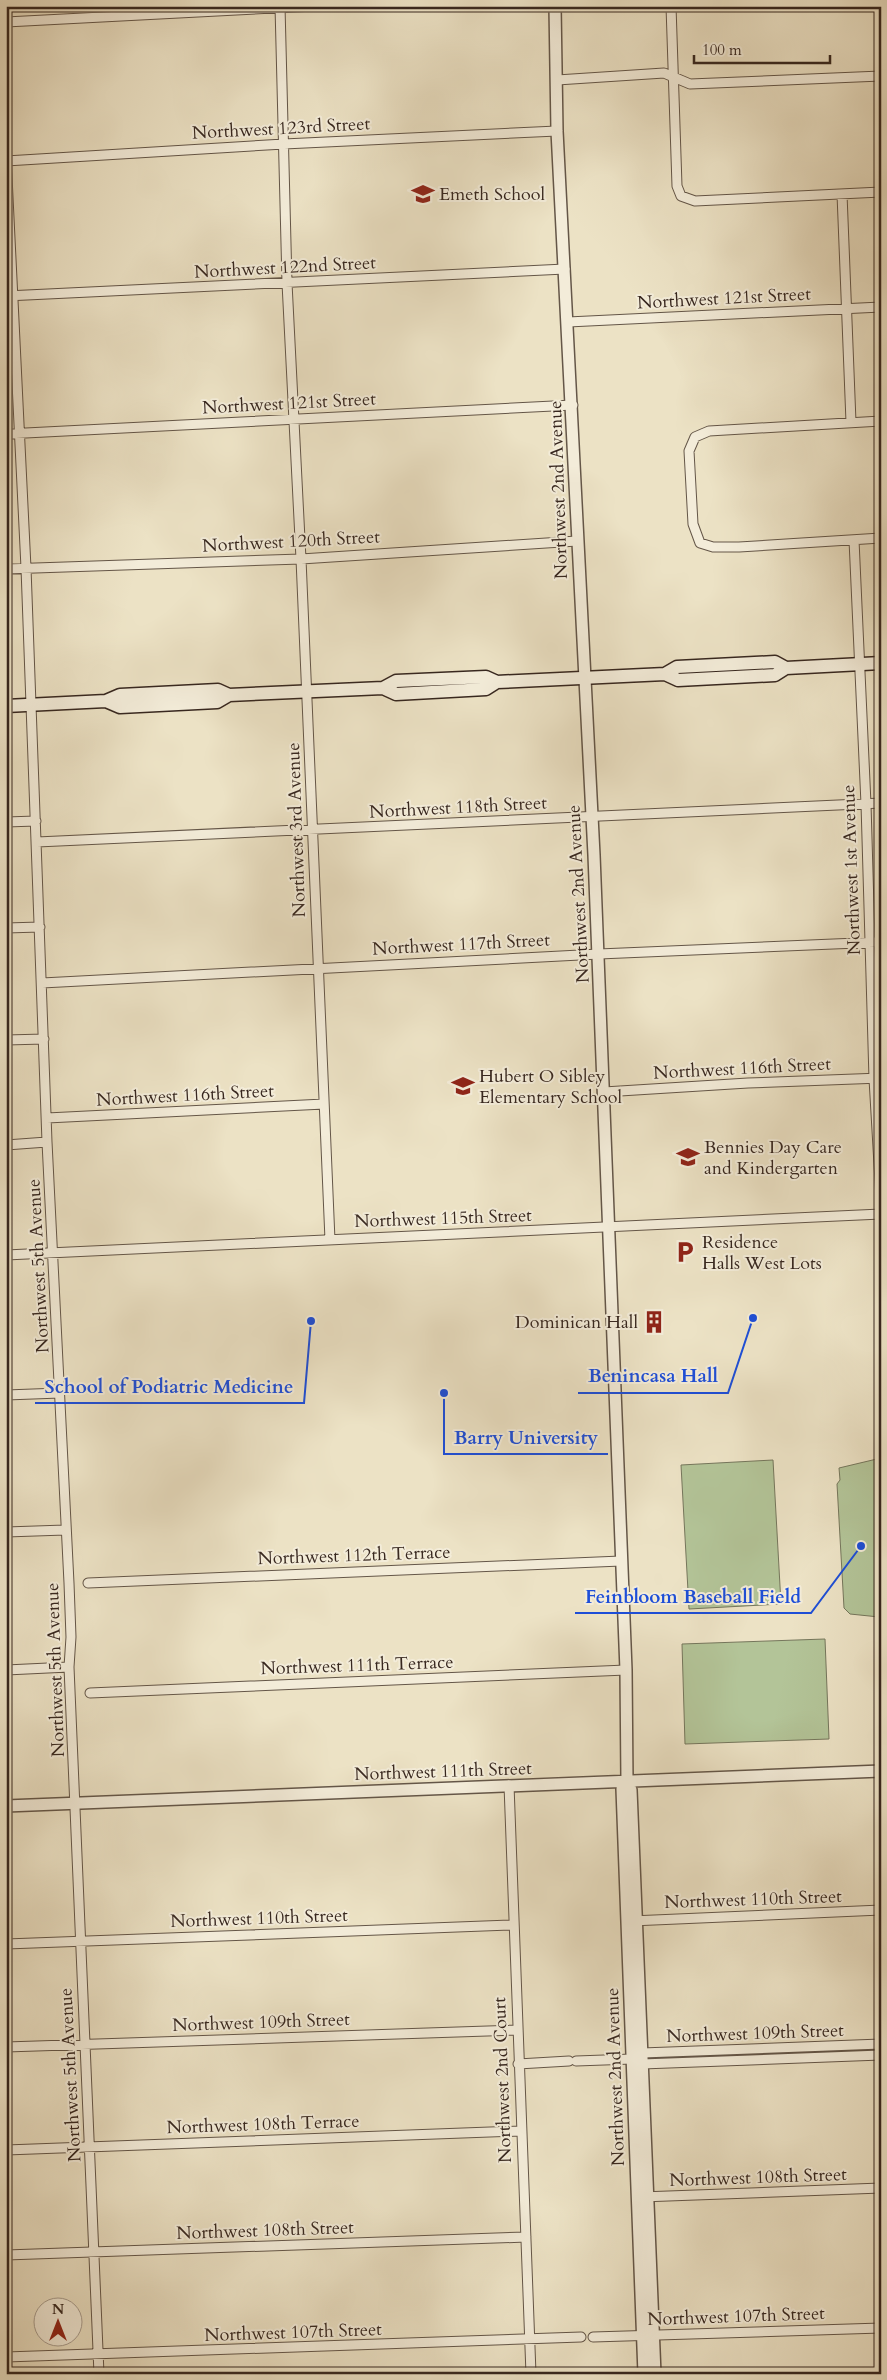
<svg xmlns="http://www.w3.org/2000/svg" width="887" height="2380" font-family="Cardo,serif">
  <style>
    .green { fill: #b3c498; stroke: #75765c }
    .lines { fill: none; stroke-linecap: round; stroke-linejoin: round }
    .minor-casing { stroke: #645648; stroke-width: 11 }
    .tertiary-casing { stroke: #645648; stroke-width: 14 }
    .secondary-casing { stroke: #37271f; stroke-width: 15 }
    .minor { stroke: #f3ecd9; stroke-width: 9 }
    .tertiary { stroke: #f3ecd9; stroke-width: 11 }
    .secondary { stroke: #f3ecd9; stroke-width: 12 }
    .labels { text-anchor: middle; stroke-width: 4; stroke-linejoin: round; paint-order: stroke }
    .street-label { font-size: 18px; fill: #37271f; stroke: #f3ecd9 }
    .poi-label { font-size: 18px; fill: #37271f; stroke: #f3ecd9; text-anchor: start }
    .leader { fill: none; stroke: #1d4ed8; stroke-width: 2 }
    .callout-dot { fill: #1d4ed8; stroke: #f3ecd9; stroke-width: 2 }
    .callout-label { font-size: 19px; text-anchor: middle; font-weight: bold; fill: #1d4ed8; stroke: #f3ecd9; stroke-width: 4; stroke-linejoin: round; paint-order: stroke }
  </style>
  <rect width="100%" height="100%" fill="#ece2c5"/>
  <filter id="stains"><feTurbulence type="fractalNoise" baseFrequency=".004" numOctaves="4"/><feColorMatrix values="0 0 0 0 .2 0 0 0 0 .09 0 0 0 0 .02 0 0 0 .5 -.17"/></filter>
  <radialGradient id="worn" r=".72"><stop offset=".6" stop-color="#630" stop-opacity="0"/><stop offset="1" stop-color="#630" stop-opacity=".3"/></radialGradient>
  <path class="green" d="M881,1458V1617H879L850,1614L844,1608L837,1484L840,1480L839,1468Z
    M773,1460L781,1604L689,1609L681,1465Z
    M825,1639L829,1739L685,1744L682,1644Z"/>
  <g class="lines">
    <defs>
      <path id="minor" d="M280,6L287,283L301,559L330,1240
        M671,6L677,186L681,196L695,201L881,192
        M6,22L314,6
        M557,80L664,73L690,84L881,76
        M6,156L26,568L47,1142L69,1583L71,1637L69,1667L99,2374
        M6,161L284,144L557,131
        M842,194L851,422
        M6,296L565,269
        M568,322L881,307
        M881,421L709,431L695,437L689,451L693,524L700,543L713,547H739L881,538
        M6,434L573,405
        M854,540L866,804L874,1079L881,1199
        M6,569L301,559L577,541
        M6,822L36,821
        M37,842L881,803
        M6,928L40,927
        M42,983L599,954L881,942
        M6,1040L44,1039
        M604,1092L748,1083L881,1078
        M47,1118L324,1104
        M6,1145L47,1142
        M6,1255L881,1214
        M6,1395L60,1393
        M6,1532L65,1530
        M88,1583L621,1561
        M6,1670L69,1667
        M90,1693L626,1670
        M509,1785L531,2374
        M631,1921L881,1910
        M6,1944L513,1925
        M6,2047L517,2030
        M576,2061L632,2059L642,2053L881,2044
        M636,2061L642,2064L881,2055
        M518,2064L569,2061
        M6,2150L520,2131
        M641,2197L881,2188
        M6,2255L526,2237
        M593,2337L881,2328
        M6,2357L581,2337"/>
      <path id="tertiary" d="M555,6L557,131L594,855L626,1670L627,1781L631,1790L655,2374
        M627,1781L622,1789L644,2374
        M6,1806L881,1771"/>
      <path id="secondary" d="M665,674L677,667L775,662L786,668L881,663
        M383,688L396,681L486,677L497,682L665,674L678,680L775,675L786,668
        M106,701L120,707L217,702L229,695L383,688L396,694L486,689L497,682
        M6,706L106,701L120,695L218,690L229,695"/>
    </defs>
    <use href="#minor" class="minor-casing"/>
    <use href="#tertiary" class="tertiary-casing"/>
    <use href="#secondary" class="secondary-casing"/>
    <use href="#minor" class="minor"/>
    <use href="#tertiary" class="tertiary"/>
    <use href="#secondary" class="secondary"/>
  </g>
  <defs>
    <symbol id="school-bare" viewBox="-9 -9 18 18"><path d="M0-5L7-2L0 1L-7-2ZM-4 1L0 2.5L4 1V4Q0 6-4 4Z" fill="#8f2418" stroke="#f3ecd9" stroke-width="2.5" paint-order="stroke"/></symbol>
    <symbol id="parking-bare" viewBox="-9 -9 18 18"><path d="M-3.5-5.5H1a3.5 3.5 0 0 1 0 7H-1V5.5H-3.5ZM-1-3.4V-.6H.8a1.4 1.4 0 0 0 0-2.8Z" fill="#8f2418" stroke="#f3ecd9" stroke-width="2.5" paint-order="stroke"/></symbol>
    <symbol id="building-bare" viewBox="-9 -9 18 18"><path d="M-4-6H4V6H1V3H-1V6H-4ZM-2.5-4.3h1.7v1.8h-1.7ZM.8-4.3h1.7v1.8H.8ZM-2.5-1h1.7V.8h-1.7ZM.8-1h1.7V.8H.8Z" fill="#8f2418" stroke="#f3ecd9" stroke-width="2.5" paint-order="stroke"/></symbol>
  </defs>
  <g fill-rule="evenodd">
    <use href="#school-bare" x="407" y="178" width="32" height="32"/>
    <use href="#school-bare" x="447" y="1070" width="32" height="32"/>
    <use href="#school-bare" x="672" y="1141" width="32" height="32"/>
    <use href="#parking-bare" x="669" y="1236" width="32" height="32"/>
    <use href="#building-bare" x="638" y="1306" width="32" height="32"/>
  </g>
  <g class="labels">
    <g class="street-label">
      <text transform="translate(281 128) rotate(-3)" y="6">Northwest 123rd Street</text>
      <text transform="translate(285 267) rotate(-3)" y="6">Northwest 122nd Street</text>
      <text transform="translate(724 298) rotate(-3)" y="6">Northwest 121st Street</text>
      <text transform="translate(289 403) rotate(-3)" y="6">Northwest 121st Street</text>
      <text transform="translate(558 490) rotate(-92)" y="6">Northwest 2nd Avenue</text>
      <text transform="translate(291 541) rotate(-3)" y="6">Northwest 120th Street</text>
      <text transform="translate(458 807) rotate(-3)" y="6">Northwest 118th Street</text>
      <text transform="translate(296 830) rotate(-92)" y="6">Northwest 3rd Avenue</text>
      <text transform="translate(851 870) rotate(-92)" y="6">Northwest 1st Avenue</text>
      <text transform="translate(578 894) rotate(-93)" y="6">Northwest 2nd Avenue</text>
      <text transform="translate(461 944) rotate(-3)" y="6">Northwest 117th Street</text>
      <text transform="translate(742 1068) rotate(-3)" y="6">Northwest 116th Street</text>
      <text transform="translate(185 1095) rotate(-3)" y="6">Northwest 116th Street</text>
      <text transform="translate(443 1218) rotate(-2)" y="6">Northwest 115th Street</text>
      <text transform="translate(38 1266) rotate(-93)" y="6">Northwest 5th Avenue</text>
      <text transform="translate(354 1555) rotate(-2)" y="6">Northwest 112th Terrace</text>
      <text transform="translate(357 1665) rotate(-2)" y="6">Northwest 111th Terrace</text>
      <text transform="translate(55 1670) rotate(-92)" y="6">Northwest 5th Avenue</text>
      <text transform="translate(443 1771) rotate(-2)" y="6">Northwest 111th Street</text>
      <text transform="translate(753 1899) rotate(-2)" y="6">Northwest 110th Street</text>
      <text transform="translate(259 1918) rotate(-2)" y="6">Northwest 110th Street</text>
      <text transform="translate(261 2022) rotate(-2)" y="6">Northwest 109th Street</text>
      <text transform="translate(755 2033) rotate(-2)" y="6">Northwest 109th Street</text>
      <text transform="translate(70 2075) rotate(-93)" y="6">Northwest 5th Avenue</text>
      <text transform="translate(615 2077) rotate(-92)" y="6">Northwest 2nd Avenue</text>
      <text transform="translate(502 2080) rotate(-92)" y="6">Northwest 2nd Court</text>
      <text transform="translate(263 2124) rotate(-2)" y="6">Northwest 108th Terrace</text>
      <text transform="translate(758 2177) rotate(-2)" y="6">Northwest 108th Street</text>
      <text transform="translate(265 2230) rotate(-2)" y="6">Northwest 108th Street</text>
      <text transform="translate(736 2316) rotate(-2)" y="6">Northwest 107th Street</text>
      <text transform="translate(293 2332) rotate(-2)" y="6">Northwest 107th Street</text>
    </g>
    <g class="poi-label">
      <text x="439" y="200">Emeth School</text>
      <text x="479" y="1082">Hubert O Sibley<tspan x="479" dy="21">Elementary School</tspan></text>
      <text x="704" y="1153">Bennies Day Care<tspan x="704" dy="21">and Kindergarten</tspan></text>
      <text x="702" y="1248">Residence<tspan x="702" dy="21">Halls West Lots</tspan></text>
      <text x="638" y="1328" text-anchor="end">Dominican Hall</text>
    </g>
  </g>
  <path class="leader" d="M753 1318L728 1393H578M311 1321L304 1403H35M444 1393L444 1454H608M861 1546L811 1613H575"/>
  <g class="callout-dot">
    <circle cx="753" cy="1318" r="5"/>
    <circle cx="311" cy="1321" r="5"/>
    <circle cx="444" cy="1393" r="5"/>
    <circle cx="861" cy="1546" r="5"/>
  </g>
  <g class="callout-label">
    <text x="653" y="1382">Benincasa Hall</text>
    <text x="169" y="1393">School of Podiatric Medicine</text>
    <text x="526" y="1444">Barry University</text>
    <text x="693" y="1603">Feinbloom Baseball Field</text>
  </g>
  <rect width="887" height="2380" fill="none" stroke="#ece2c5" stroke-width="25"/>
  <rect x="8" y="8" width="872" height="2365" fill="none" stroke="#37271f" stroke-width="2.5"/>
  <rect x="12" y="12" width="862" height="2355" fill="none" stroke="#37271f"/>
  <g transform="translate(58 2322)"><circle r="24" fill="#f3ecd9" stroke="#a89d8f"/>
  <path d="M0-4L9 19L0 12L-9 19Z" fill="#8f2418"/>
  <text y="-8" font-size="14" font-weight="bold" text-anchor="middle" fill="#37271f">N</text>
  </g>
  <path d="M694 55v8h136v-8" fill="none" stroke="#37271f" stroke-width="2.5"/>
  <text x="702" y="55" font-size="15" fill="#37271f" stroke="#f3ecd9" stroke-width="4" paint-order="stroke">100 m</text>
  <rect width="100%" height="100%" filter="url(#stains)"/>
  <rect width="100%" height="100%" fill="url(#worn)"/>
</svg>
